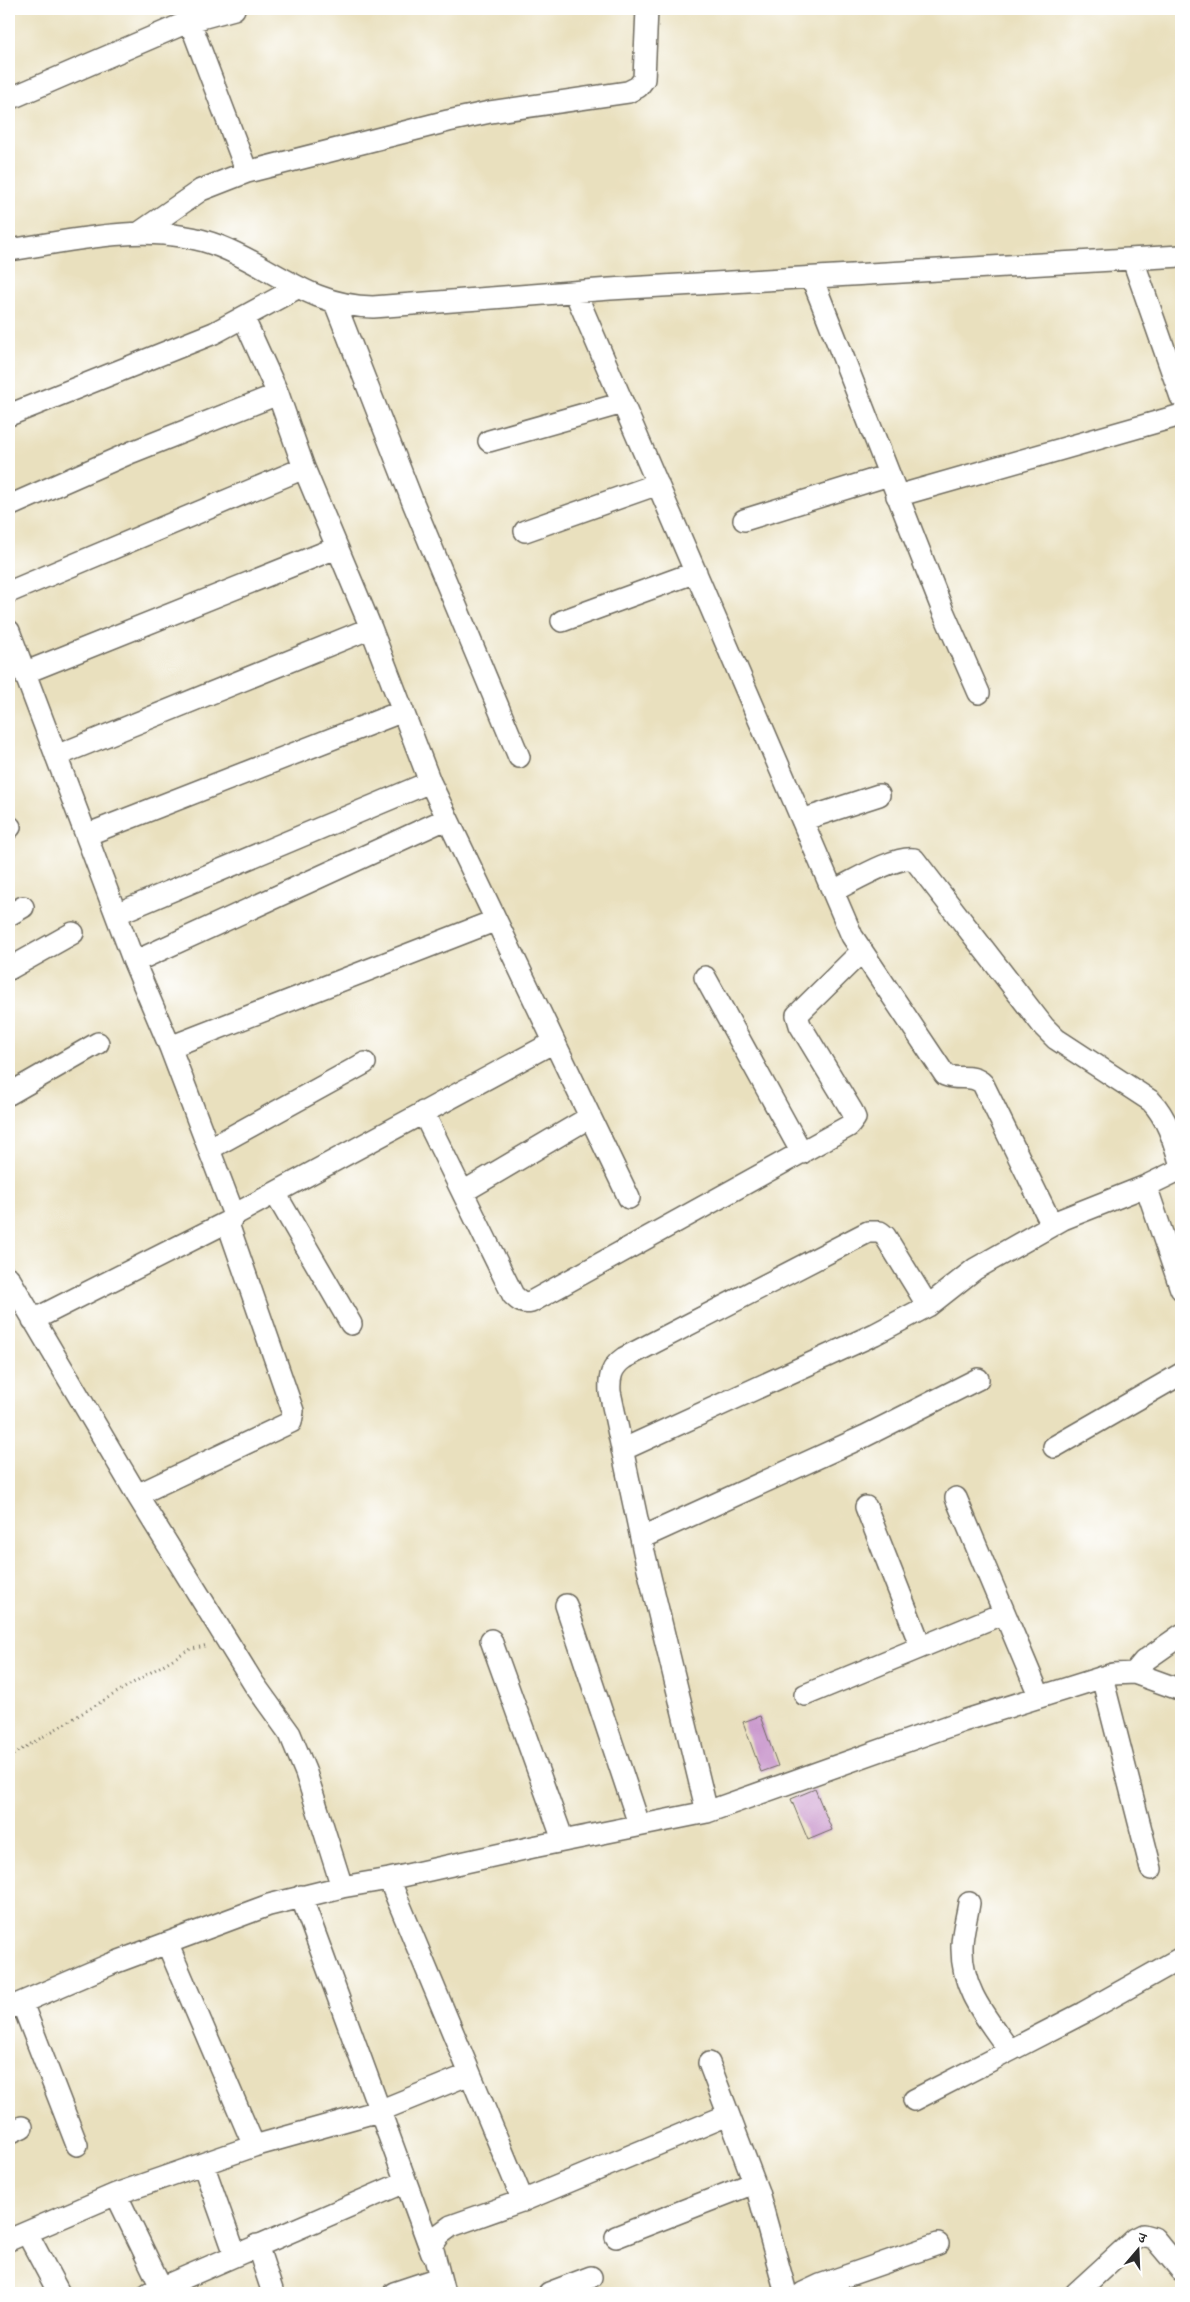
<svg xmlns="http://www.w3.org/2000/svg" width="1190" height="2302" font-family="'Libre Bodoni','Noto Serif Devanagari',serif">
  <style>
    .building { fill: #ca9acd }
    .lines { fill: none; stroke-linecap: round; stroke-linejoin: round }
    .minor-casing { stroke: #6e6a5e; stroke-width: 24 }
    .path { stroke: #6e6a5e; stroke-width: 3; stroke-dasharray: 1 4; stroke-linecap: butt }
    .minor { stroke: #fff; stroke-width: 21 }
  </style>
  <rect width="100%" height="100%" fill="#fff"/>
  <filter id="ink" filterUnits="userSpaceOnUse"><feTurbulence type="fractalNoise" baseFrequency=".02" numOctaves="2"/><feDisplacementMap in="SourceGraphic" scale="10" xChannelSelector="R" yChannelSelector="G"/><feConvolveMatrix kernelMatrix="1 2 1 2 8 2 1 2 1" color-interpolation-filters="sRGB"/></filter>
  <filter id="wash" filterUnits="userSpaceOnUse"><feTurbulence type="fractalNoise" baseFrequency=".0096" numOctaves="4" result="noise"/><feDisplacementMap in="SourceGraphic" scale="20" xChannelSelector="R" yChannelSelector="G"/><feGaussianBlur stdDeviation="1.12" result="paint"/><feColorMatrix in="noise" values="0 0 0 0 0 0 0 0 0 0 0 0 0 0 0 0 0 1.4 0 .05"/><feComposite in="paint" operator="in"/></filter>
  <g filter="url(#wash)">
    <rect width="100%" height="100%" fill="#e9e0be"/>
    <g id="blocks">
      <path class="building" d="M760,1716L778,1766L761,1772L743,1722Z
        M815,1789L832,1830L808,1840L791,1799Z"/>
    </g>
  </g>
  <g filter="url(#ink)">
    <use href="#blocks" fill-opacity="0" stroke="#6e6a5e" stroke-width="1"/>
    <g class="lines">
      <defs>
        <path id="minor" d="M185,9L247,172
          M9,99L190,21L234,9
          M139,233L201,190L247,172L448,121L490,112L628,92L638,87L644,79L647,9
          M9,250C77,240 153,220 219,246C275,268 309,306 373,307L610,289L1181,256
          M1133,260L1181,397
          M812,278L943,611L979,693
          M575,292L852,936L945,1075C958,1081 973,1073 983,1084L1052,1225
          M335,303L414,505L519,757
          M244,319L278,394L304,468L371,628L430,782L629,1198
          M9,415L214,333L297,288
          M489,441L623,403
          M897,496L1181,415
          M9,506L132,452L278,394
          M744,520L889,475
          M525,531L658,484
          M9,592L304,468
          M562,621L696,572
          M9,631L134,962L170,1047L234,1215
          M24,673L336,548
          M56,756L371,628
          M802,820L879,795
          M9,828L10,827
          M86,835L403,711
          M833,891C852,882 894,856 914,859L1044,1027L1056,1039L1151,1101C1168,1119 1174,1142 1181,1166
          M116,914L430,782
          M9,915L23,907
          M134,962L446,819
          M9,969L73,933
          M705,977L802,1153
          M170,1047L494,921
          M9,1094L98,1043
          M423,1112L513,1295C519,1301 523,1304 531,1302L849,1126L855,1118L852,1111L800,1025L797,1015L861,952
          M209,1149L365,1063
          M1146,1186L1181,1289
          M463,1192L590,1117
          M275,1193L351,1324
          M9,1278L137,1495L254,1684L290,1734L306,1773L342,1887
          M33,1320L231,1220
          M1054,1447L1181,1374
          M622,1450L875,1334L928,1306L975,1269L1063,1219L1146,1186L1181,1169
          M137,1495L291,1422L293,1411L228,1224L234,1215L554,1042
          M956,1498L1039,1695
          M866,1507L921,1647
          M641,1538L865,1436L978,1379
          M566,1605L639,1824
          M491,1640L563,1840
          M1134,1673L1144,1661L1181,1635
          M1102,1677L1151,1869
          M805,1695L1004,1613
          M707,1812L644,1552L610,1392C609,1378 611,1367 624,1358L868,1232H880L885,1236L928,1306
          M389,1879L523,2201
          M301,1896L432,2253
          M969,1903C967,1917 962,1932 962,1946C961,1990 986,2017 1009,2050
          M167,1943L254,2146
          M22,2003L77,2145
          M9,2008L111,1964L269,1905L342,1887L389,1879L533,1847L707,1812L963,1721L1113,1674L1134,1673L1181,1690
          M709,2063L758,2192L786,2293
          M914,2100L1083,2013L1181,1958
          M9,2133L22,2127
          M203,2164L235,2254
          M116,2194L164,2293
          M27,2233L59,2293
          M616,2237L754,2183
          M9,2240L116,2194L254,2146L379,2111L470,2074
          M257,2245L273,2293
          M149,2293L405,2182
          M394,2293L439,2278
          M444,2293L432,2246L440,2234L451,2226L527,2199L728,2115
          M549,2293L591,2277
          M803,2293L820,2285L938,2244
          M1076,2293L1135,2239L1143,2235L1154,2238L1181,2270"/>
      </defs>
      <use href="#minor" class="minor-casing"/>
      <path class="path" d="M9,1757L188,1650L208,1645"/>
      <use href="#minor" class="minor"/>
    </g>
  </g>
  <rect width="1190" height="2302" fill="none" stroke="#fff" stroke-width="30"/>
  <g transform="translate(1138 2250) rotate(19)" stroke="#ffffff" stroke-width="4" paint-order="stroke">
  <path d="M0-4L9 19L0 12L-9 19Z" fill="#2b2b2b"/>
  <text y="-8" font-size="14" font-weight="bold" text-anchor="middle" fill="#2b2b2b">उ</text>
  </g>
</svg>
